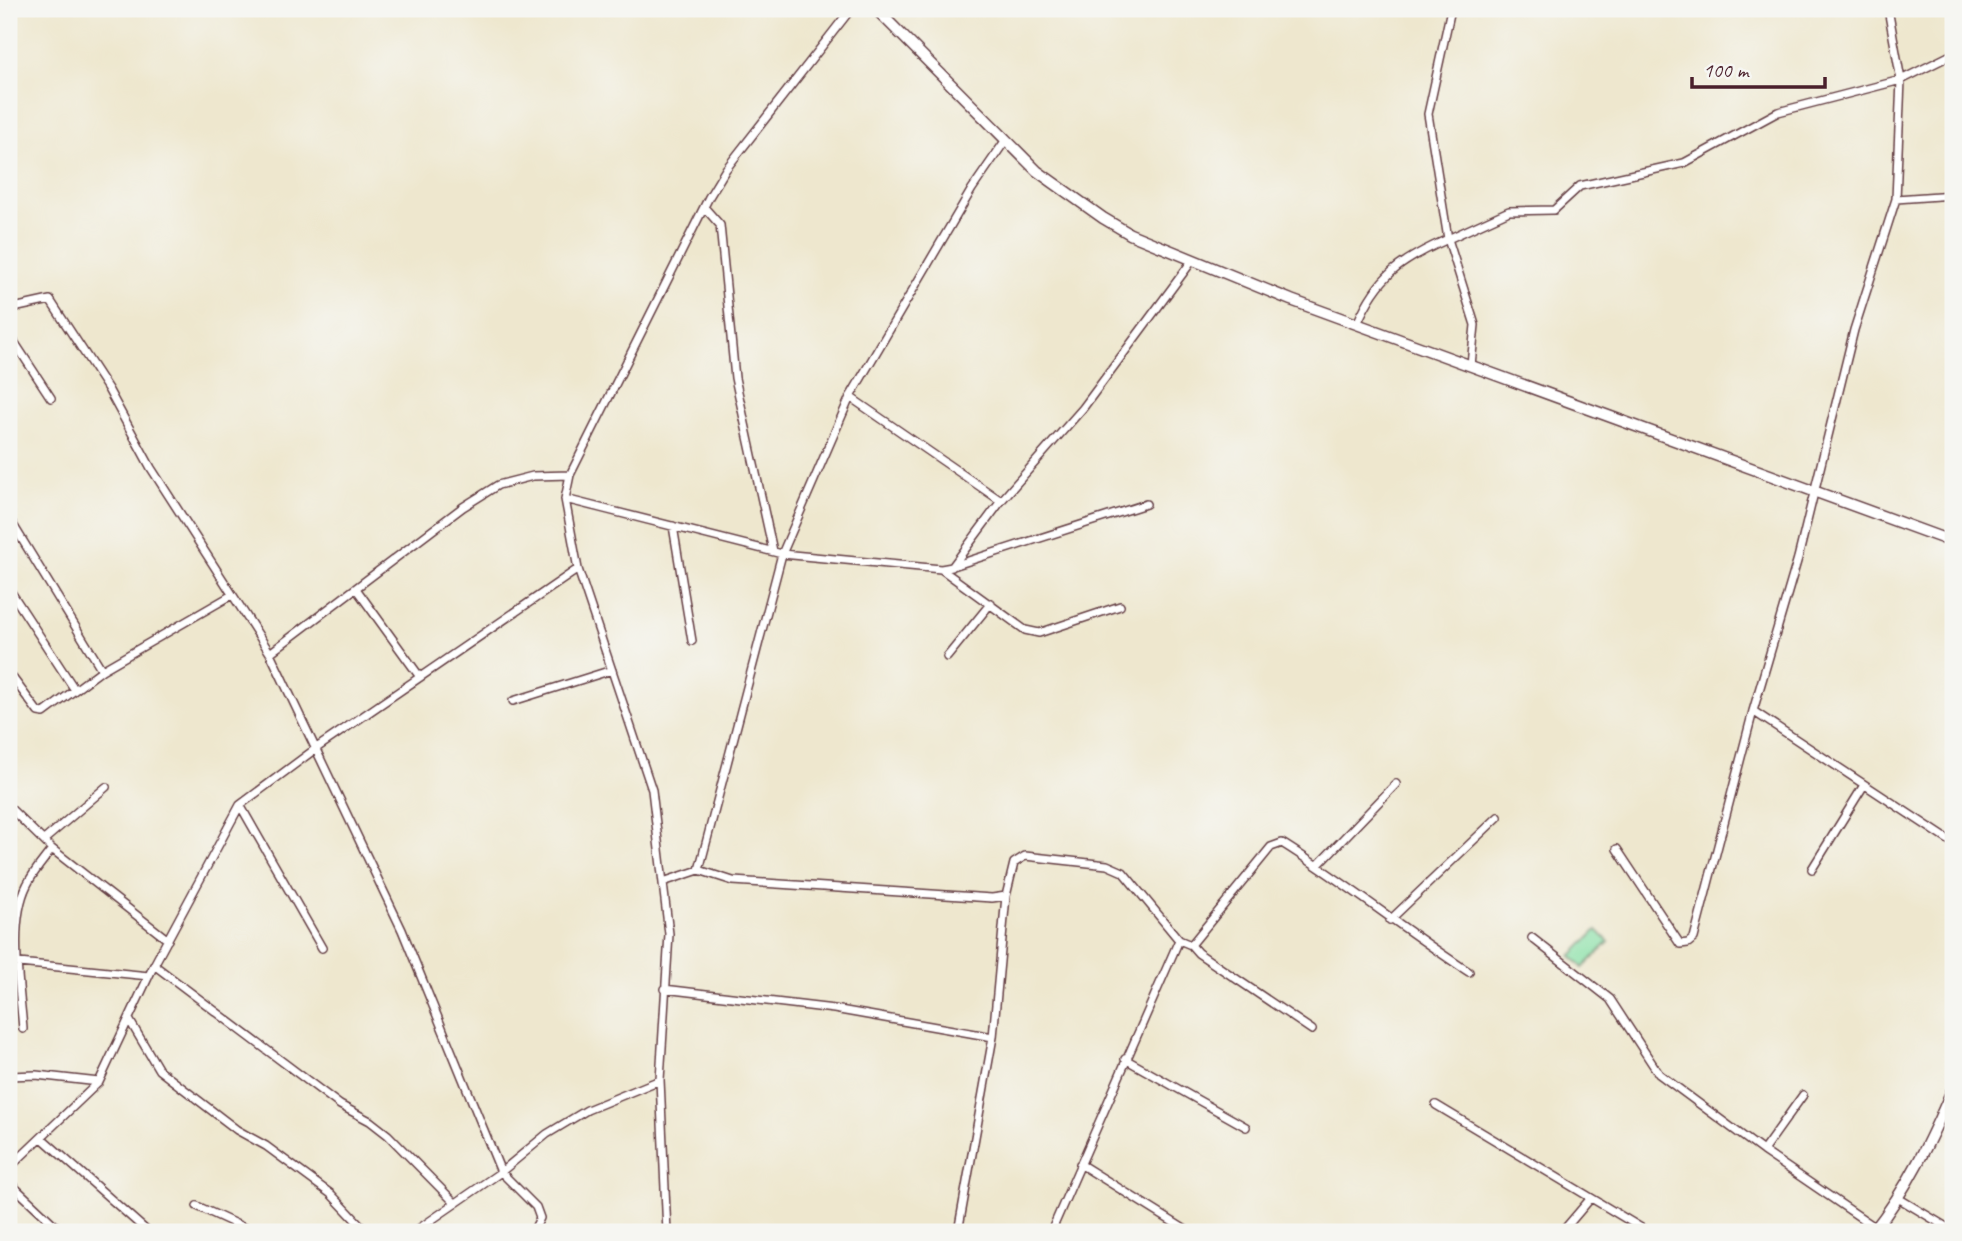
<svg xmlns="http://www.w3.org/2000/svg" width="1962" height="1241" font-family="Caveat,sans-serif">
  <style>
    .green { fill: #87e0a6; stroke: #688068; stroke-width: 2 }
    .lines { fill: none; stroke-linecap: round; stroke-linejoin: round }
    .street-casing { stroke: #633d43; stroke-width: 10 }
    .secondary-casing { stroke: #633d43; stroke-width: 13 }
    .street { stroke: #fff; stroke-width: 7 }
    .secondary { stroke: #fff; stroke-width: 10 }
  </style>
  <rect width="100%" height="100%" fill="#f6f6f2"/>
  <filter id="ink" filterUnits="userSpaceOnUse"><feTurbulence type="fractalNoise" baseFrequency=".0143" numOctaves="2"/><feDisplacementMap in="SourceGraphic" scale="14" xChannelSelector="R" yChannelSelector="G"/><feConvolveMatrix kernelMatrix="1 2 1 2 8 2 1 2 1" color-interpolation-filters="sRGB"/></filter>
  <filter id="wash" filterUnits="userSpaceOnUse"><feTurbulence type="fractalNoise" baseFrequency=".00686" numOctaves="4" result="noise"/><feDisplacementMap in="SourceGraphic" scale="28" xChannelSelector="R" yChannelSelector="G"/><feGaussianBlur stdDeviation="1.57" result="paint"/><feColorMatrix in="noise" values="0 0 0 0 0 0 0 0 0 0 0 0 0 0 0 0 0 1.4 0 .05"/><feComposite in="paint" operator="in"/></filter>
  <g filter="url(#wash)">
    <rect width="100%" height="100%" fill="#eee7ce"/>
    <path class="green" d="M1597,930L1609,942L1583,968L1571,956Z"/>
  </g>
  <g filter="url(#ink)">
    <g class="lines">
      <defs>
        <path id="street" d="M1953,54L1901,80L1896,199L1953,195
          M704,207L720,225L735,378L773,551
          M9,309L50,300L108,389L151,468L270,653L463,507L498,485L533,476L570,475
          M1357,324C1378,275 1401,260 1448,239L1428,114L1451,9
          M9,334L51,398
          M1471,365L1475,325L1448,239L1509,211L1554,210L1580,186L1684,163L1778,112L1901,80L1888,9
          M850,397L1001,501
          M565,499L782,554L941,569L1025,630L1039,633L1120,606
          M9,518L102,670
          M673,526L692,641
          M953,566L1146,504
          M941,569L952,567L1001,501L1083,408L1192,261
          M9,589L75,690
          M357,590L420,677
          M270,653L402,930L501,1172L536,1207L540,1218L533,1232
          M947,657L991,603
          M9,673L38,712L44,713L102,670L232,595
          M513,701L612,670
          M1753,711L1953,843
          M240,805L322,948
          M9,807L52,849L168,940
          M44,840L106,787
          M1617,849L1680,944L1688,943L1694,938L1753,711L1798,558L1854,330L1896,199
          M1318,865L1396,784
          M1812,869L1864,785
          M699,870L782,554L850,397L972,189L1005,141
          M663,882L699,870L733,881L992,898L1006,896L1014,863L1025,856L1107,865L1123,872L1179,940
          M1390,920L1498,817
          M1532,938L1610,999L1659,1074L1763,1151L1876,1228
          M1191,945L1198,953L1312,1030
          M9,962L149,976
          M154,965L340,1105L370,1121L388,1135L455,1203
          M664,989L834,1009L993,1037L958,1232
          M130,1021L159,1070L237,1130L266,1146L331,1194L367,1232
          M23,1029C20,988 8,923 27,885C33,872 43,861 52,849
          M993,1037L1006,896
          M1125,1059L1246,1127
          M9,1076L36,1075L99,1082
          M1436,1105L1648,1232
          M43,1139L148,1232
          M1763,1151L1803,1095
          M1080,1164L1189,1232
          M9,1168L99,1082L154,965L240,805L318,747L578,569
          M9,1182L62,1232
          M1898,1198L1953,1231
          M197,1206L253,1232
          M414,1232L501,1172L547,1134L587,1110L660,1080
          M667,1232L660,1080L669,934L652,790L578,569L565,499L570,475L709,197L726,169L851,9
          M1051,1232L1179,940L1191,945L1271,847L1282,843C1346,883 1406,931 1469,972
          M1562,1232L1591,1198"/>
        <path id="secondary" d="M876,9L1037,171L1103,218L1130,234L1291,300L1953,542
          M1873,1232C1908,1188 1931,1139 1953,1088"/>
      </defs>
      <use href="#street" class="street-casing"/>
      <use href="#secondary" class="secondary-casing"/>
      <use href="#street" class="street"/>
      <use href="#secondary" class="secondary"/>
    </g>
  </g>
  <rect width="1962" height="1241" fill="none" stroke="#f6f6f2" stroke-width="35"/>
  <path d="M1692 77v10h133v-10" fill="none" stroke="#4a1f2b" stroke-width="3.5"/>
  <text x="1703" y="77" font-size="21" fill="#4a1f2b" stroke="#f6f6f2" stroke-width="5" paint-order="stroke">100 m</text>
</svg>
